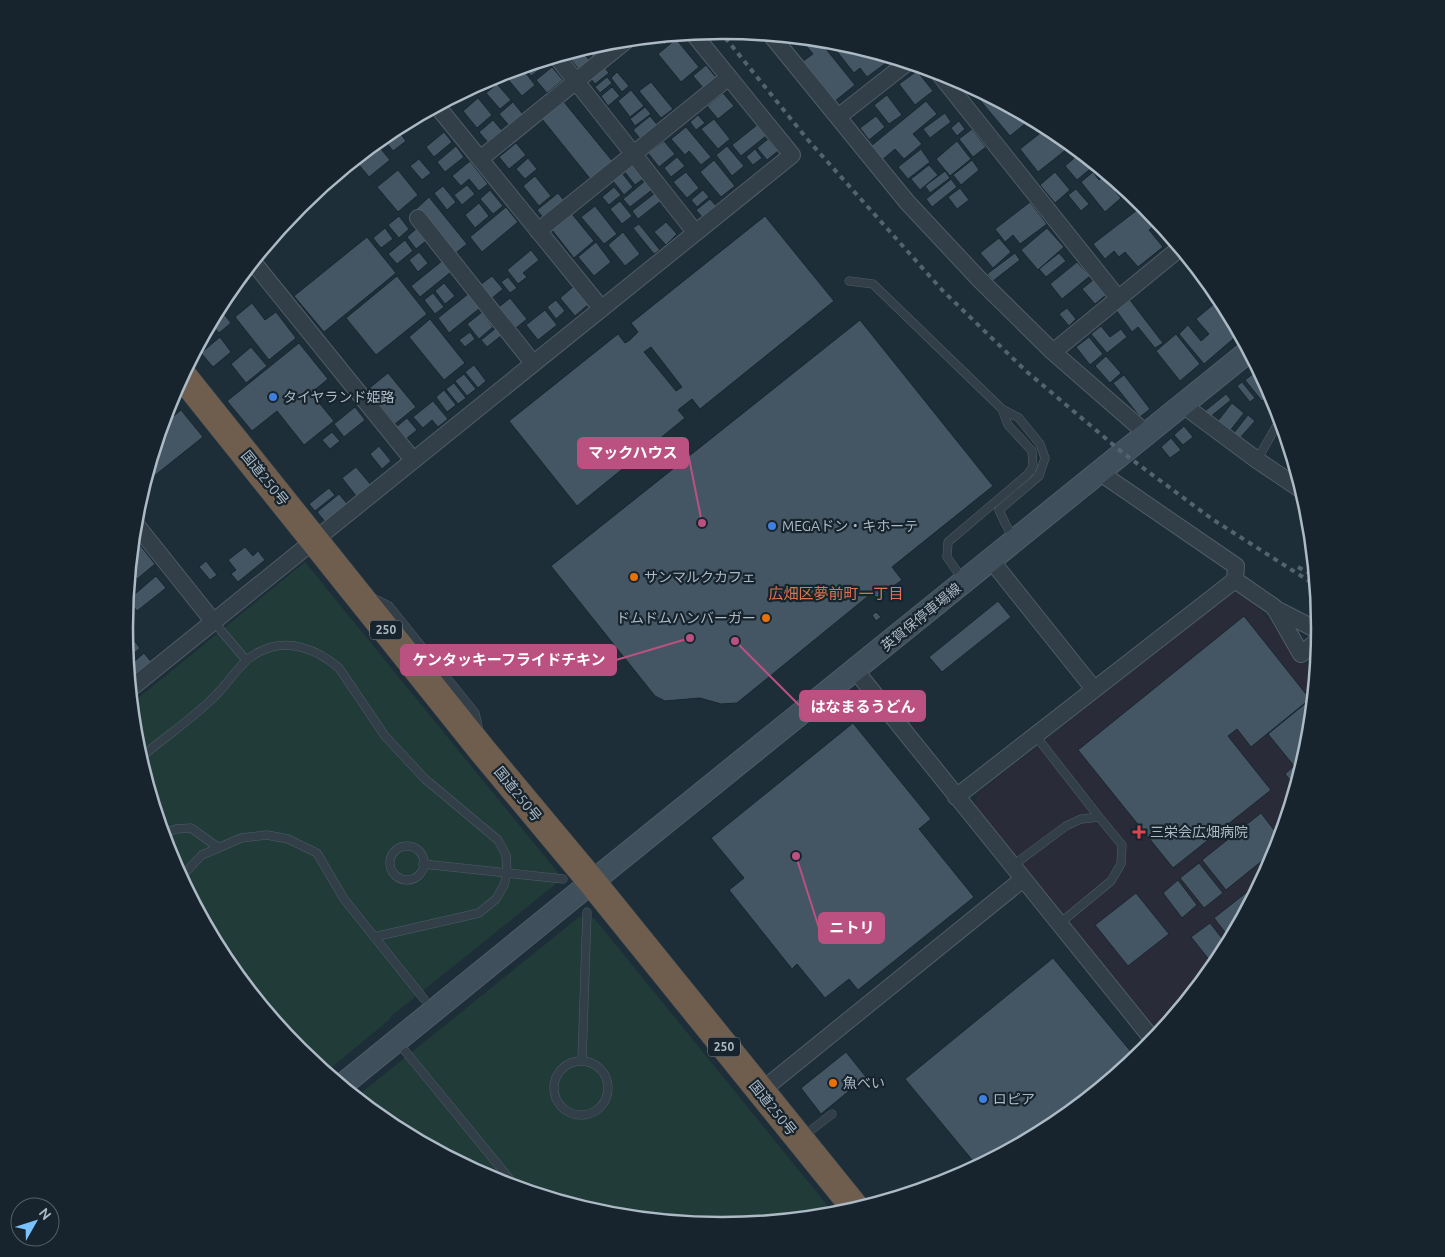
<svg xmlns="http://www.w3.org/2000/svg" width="1445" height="1257" font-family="Ubuntu,'Noto Sans JP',sans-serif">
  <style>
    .medical { fill: #2a2b39 }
    .green { fill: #213b39 }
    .building { fill: #445663; stroke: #19262f; fill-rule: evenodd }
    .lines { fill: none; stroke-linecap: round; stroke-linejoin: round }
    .lane-casing { stroke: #4f5d67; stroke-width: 9 }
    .street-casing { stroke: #4f5d67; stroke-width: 18 }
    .secondary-casing { stroke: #4f5d67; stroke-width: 24 }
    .highway-casing { stroke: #3c4a53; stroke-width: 29 }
    .lane { stroke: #323f49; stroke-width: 8 }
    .street { stroke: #323f49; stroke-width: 16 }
    .secondary { stroke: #3f4f5c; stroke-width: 22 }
    .highway { stroke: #6f5d4e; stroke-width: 28 }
    .rail { stroke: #536470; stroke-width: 4; stroke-dasharray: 5 5; stroke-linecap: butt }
    .shop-dot { fill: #3f7fe0; stroke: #18242d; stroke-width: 2 }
    .food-dot { fill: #e8710a; stroke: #18242d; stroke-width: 2 }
    .health-dot { fill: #e0444e; stroke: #18242d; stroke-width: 2 }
    .labels { text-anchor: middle; stroke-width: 4.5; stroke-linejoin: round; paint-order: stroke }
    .shield { fill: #18242d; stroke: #808d98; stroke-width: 1 }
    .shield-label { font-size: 12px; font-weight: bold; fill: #acbac6 }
    .poi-label { font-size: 14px; fill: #acbac6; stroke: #18242d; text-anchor: start }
    .street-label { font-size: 14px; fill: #acbac6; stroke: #18242d }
    .neighbourhood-label { font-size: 15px; fill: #db7552; stroke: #18242d }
    .rim { fill: none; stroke: #acbac6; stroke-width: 2.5 }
    .leader { fill: none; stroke: #ba5180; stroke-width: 2 }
    .callout-dot { fill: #ba5180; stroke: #18242d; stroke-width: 2 }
    .callout { fill: #ba5180; stroke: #ba5180; stroke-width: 2 }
    .callout-label { font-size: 15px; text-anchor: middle; font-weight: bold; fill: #fff }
  </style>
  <rect width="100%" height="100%" fill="#1e2e38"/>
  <path class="medical" d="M1231,593H1239L1252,600L1316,677L1309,746L1275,858L1220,961L1159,1035L974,807L978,793Z"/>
  <path class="green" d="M305,562L559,874L558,882L389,1018L390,1019L325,1073L299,1051L225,961L169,857L135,745L131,704Z
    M579,917L594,918L836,1216L722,1227L605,1215L493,1181L390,1126L355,1098Z"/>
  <path class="building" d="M677,35L664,45L658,36Z
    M676,39L699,67L681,82L658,54Z
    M809,39H818L855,85L835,101L803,61L813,54L804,43Z
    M839,42H840L893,58L867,77L860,68L854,73L835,49L841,44Z
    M602,43L609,51L596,61L586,48Z
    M580,49L592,63L581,72L566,54Z
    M545,60L548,63L531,76L524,66Z
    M706,65L718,80L705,90L693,76Z
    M521,67L535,85L522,96L506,77L516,69Z
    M552,67L563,80L547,93L536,80Z
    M604,67L609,73L595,84L590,78Z
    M917,71L933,91L915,105L899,84Z
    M617,72L629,86L622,92L611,78Z
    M492,76L496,81L485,91L479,83Z
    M607,77L612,83L600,93L595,87Z
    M651,82L673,109L661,118L639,91Z
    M497,84L511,100L500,109L486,93Z
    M971,86L1030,118L1031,119L1010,136L969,87Z
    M612,87L620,96L608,106L601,96Z
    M631,90L644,106L630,117L618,101Z
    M723,93L734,106L718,119L707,106Z
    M887,95L902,115L889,124L874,105Z
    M478,98L492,115L477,128L463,111Z
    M926,101L937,114L913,134L922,144L904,159L895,149L882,160L871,146Z
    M513,102L526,118L512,129L499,114Z
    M564,102L614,163L592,181L542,119Z
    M645,107L651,114L635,126L630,119Z
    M424,113L425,115L415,123L411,119Z
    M945,113L951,122L930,138L923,129Z
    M698,115L705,123L696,130L690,122Z
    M650,116L660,128L643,142L633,130Z
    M876,116L885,127L869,140L860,128Z
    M714,119L730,139L718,149L701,129Z
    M493,120L505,134L491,146L479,132Z
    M959,121L965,129L957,136L951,128Z
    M757,125L766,136L741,156L732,145Z
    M686,127L711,157L701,165L689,151L685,155L671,139Z
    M1048,127L1055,131L1072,145L1038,172L1020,149Z
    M396,128L406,141L393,151L382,137Z
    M972,129L986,147L973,157L959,139Z
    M444,132L452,142L434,157L426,147Z
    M768,139L778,151L767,160L757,148Z
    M664,141L675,154L659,167L648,153Z
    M957,141L971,159L950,176L936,159Z
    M376,143L390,160L369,177L355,160Z
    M516,143L526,155L509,169L499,157Z
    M456,146L464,157L445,172L437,162Z
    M727,146L744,166L732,176L716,155Z
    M755,149L762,158L753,165L746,157Z
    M921,149L930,162L908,179L898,167Z
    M1081,152L1096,164L1077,180L1065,166Z
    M677,157L685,166L671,177L664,168Z
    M528,158L537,169L525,179L516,169Z
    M419,159L431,173L422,180L410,166Z
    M714,160L735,186L721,197L700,172Z
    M972,160L979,170L961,185L953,175Z
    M470,161L488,184L479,191L469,179L461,186L452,176Z
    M632,165L643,179L635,185L624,171Z
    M929,165L938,175L920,190L911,179Z
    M1099,167L1122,186L1115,191L1121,198L1105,212L1081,182L1093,172L1099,180L1105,175Z
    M398,170L418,195L398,212L377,187Z
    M945,171L950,178L930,193L925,186Z
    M686,172L699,188L687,198L673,182Z
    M1055,172L1070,190L1055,203L1040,185Z
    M622,173L633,187L624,195L613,181Z
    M535,176L551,196L539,206L523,186Z
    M951,179L957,187L932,207L926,199Z
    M645,181L652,190L630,207L623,199Z
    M467,185L475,194L462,205L454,195Z
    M443,186L456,202L447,210L434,193Z
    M614,187L621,195L609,205L602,197Z
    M960,188L969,200L957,209L948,197Z
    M1076,189L1089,204L1081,211L1068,195Z
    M490,190L503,206L493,214L480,199Z
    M703,190L709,197L697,207L691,200Z
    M558,193L566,203L545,220L537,210Z
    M655,193L661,201L638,219L632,211Z
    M429,197L467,244L452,256L415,210Z
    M710,199L717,207L703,218L696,210Z
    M620,201L632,216L622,224L610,209Z
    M1030,202L1047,224L1020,244L1013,235L1005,242L995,229Z
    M479,203L489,216L475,228L465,215Z
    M595,206L617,234L604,244L581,217Z
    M506,207L518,222L482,252L470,237Z
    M1141,207L1155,225L1149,230L1163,247L1138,267L1125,252L1119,257L1114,251L1105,259L1093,244Z
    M572,214L594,241L574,258L552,230Z
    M399,216L409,229L399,238L388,225Z
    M765,216L834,301L700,409L692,399L678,410L685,418L577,506L509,421L618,334L625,343L630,340L638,332L631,323ZM651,347L682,387L676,391L644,352Z
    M666,222L677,234L666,245L654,232Z
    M639,224L660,250L654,254L633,228Z
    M385,228L393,239L381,248L373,238Z
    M1047,228L1064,247L1038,270L1021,250Z
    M416,229L426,241L416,249L407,237Z
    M623,232L640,254L625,266L608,245Z
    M367,237L396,273L324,332L294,296Z
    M999,238L1011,252L993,268L980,253Z
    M405,240L413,251L397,264L388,254Z
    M596,242L611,262L594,276L578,257Z
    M531,250L539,260L523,273L527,277L518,284L507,270Z
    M419,252L428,263L418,272L409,260Z
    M1015,253L1020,260L993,281L987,274Z
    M1059,253L1066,261L1046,277L1039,269Z
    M442,261L451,272L420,297L411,286Z
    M1077,262L1090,276L1062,299L1050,284Z
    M397,276L427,314L376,355L346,318Z
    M492,276L503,289L491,299L480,285Z
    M508,277L517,288L510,293L501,282Z
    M1093,280L1106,295L1095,304L1082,289Z
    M444,283L455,296L445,304L435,291Z
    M574,286L589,304L575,316L560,298Z
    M433,293L444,307L435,314L424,300Z
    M468,294L480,308L449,333L438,318Z
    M510,298L527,319L516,328L499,307Z
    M1221,298L1240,333L1204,364L1179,334L1188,325L1201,341L1209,334L1196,319Z
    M556,300L565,311L556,319L547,307Z
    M1130,300L1163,343L1155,348L1138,327L1132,332L1116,310Z
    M252,303L265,320L276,312L296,338L269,360L235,317Z
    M219,308L231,323L219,333L210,323Z
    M1067,308L1076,319L1069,326L1059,314Z
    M545,310L557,325L538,340L526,325Z
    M482,312L493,327L479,339L467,324Z
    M430,319L465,363L444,380L409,337Z
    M860,320L993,486L892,567L902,580L877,598L872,593L737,703L721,704L700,698L665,701L655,696L551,566Z
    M1101,326L1110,337L1121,329L1127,337L1107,353L1091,334Z
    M496,328L502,335L487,347L481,340Z
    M206,331L210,336L202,343L201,342Z
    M470,332L475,339L465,347L459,340Z
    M1176,334L1200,364L1180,381L1156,351Z
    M220,337L231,352L213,367L201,353Z
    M1089,337L1103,354L1090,365L1076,347Z
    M299,343L328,379L311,393L334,421L304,445L277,411L252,431L227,401Z
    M251,347L267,366L246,383L231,364Z
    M1106,356L1121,373L1110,383L1095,366Z
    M474,365L486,381L478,388L465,372Z
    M388,373L416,407L395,424L367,390Z
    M1254,373L1271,393L1262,401L1245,380Z
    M464,374L476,389L467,396L455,381Z
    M1124,375L1150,409L1140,417L1113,383Z
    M1242,382L1255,398L1250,402L1237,386Z
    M454,383L466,398L458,404L446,389Z
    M444,390L456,405L447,412L436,397Z
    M1226,394L1231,400L1210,417L1205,411Z
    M433,401L448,419L438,427L432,420L423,428L413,417Z
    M1232,403L1244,413L1229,432L1217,422Z
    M355,407L365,420L344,437L334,424Z
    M181,410L203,437L149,480L146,476L162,426Z
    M1248,415L1255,421L1239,439L1233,434Z
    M407,418L417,430L406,439L396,427Z
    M1184,426L1193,437L1183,445L1174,435Z
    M332,432L340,441L330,449L322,440Z
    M1171,438L1181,450L1170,458L1161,447Z
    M379,446L391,461L382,469L370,454Z
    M356,467L371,485L357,497L342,478Z
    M329,488L335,495L315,511L309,504Z
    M339,494L349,506L327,524L317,512Z
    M133,536L155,564L137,579L130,570Z
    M245,547L253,556L258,551L265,560L238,582L231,574L236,570L228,560Z
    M206,561L217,575L210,580L199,567Z
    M156,576L166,588L137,611L128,600Z
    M998,601L1011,617L942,672L929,657Z
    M876,612L881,617L876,621L872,615Z
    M1244,616L1310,699L1251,747L1237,729L1228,736L1271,790L1173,868L1078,750Z
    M131,637L140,648L127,659L125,642Z
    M144,653L153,664L135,678L128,670V667Z
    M1306,703L1313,711L1309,746L1297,788L1285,774L1294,766L1268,734Z
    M853,723L931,819L919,829L974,897L858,990L849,979L825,998L797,964L792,969L729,890L744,878L711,838Z
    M1261,813L1281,839L1278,848L1226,890L1202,860Z
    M1199,863L1223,893L1204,908L1180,878Z
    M1178,880L1197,905L1182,918L1163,893Z
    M1247,892L1253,899L1231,940L1214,918Z
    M1136,893L1169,934L1128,966L1095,925Z
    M1210,923L1228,946L1220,961L1215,967L1191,937Z
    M1053,958L1137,1059L1055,1126L978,1167L905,1079Z
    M846,1052L866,1077L821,1114L801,1088Z"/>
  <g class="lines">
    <defs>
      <path id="lane" d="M849,281L873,284L1002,409L1019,418L1040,444L1045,458L1039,476L999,510L1005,523L1014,540
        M1247,355L1260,371
        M1257,460L1281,418
        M963,580L947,557L948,542L1027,475L1033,467L1032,451L1008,425L1002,409
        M373,598L389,606L475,713L479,731
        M213,621L246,660
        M1035,735L1099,817
        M139,757L146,753C169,734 196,716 217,694C227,684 235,671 245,662C249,657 255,654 261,651C288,638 317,649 339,668L385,736L425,779L498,840L506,855L507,873L504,885L496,899L479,913L374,937
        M162,834L176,829L191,828L219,848
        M390 863a17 17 0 1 1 34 0a17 17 0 1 1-34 0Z
        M423,864L563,879
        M1012,866L1066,826L1081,819L1099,817L1122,845L1121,864L1111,881L1059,924
        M180,878L202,855L241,838L267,835L288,839L317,853L344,899L424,999
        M405,1051L517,1188
        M554 1088a27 27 0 1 1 54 0a27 27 0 1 1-54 0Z
        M582,1061L587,912
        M810,1131L832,1114"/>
      <path id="street" d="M771,35L907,202L979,279L1053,352L1147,434
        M556,56L695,232
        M937,71L1118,298
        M437,106L601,308
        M838,117L908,62
        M480,159L628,39
        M418,218L533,363
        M538,231L729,77
        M253,262L413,460
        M1053,352L1180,248
        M1183,405L1257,460L1303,491
        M134,522L213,621
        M991,560L1094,689
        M1235,580L1274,607L1301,654L1320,639
        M1274,608L1321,632
        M855,670L1154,1041
        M130,689L792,155L693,33
        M956,797L1235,580L1236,566L1099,472
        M760,1092L1023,879"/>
      <path id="secondary" d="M341,1086L571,899L1249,351"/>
      <path id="highway" d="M182,375L482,750L592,882L857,1210"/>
    </defs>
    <use href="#lane" class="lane-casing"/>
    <use href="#street" class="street-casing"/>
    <use href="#secondary" class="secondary-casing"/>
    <use href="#highway" class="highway-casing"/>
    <use href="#lane" class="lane"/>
    <use href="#street" class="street"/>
    <use href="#secondary" class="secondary"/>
    <use href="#highway" class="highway"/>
    <path class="rail" d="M719,30L808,140L943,291L1026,371L1123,453L1212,519L1317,586
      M1298,567L1316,577"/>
  </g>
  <g class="shop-dot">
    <circle cx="273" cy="397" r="5"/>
    <circle cx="772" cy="526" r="5"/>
    <circle cx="983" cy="1099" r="5"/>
  </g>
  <g class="food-dot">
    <circle cx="634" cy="577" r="5"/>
    <circle cx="766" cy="618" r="5"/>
    <circle cx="833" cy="1083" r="5"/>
  </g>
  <path class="health-dot" d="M1136.5 824.5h5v5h5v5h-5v5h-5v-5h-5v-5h5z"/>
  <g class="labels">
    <g class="shield">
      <rect x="370" y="620.5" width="32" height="19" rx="4"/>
      <rect x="708" y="1037.5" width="32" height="19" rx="4"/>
    </g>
    <g class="shield-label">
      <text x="386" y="634">250</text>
      <text x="724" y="1051">250</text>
    </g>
    <g class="poi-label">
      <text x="283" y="402">タイヤランド姫路</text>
      <text x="782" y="531">MEGAドン・キホーテ</text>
      <text x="644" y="582">サンマルクカフェ</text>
      <text x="756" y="623" text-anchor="end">ドムドムハンバーガー</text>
      <text x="1150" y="837">三栄会広畑病院</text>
      <text x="843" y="1088">魚べい</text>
      <text x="993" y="1104">ロピア</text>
    </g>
    <g class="street-label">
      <text transform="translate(265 478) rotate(51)" y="5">国道250号</text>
      <text transform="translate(921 617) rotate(-39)" y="5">英賀保停車場線</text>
      <text transform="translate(518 794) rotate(51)" y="5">国道250号</text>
      <text transform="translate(773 1108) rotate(51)" y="5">国道250号</text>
    </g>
    <g class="neighbourhood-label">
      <text x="836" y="599">広畑区夢前町一丁目</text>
    </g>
  </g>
  <path d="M0 0H1445V1257H0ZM133 628a589 589 0 1 1 1178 0a589 589 0 1 1-1178 0Z" fill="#18242d" fill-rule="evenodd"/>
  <path class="rim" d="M133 628a589 589 0 1 1 1178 0a589 589 0 1 1-1178 0Z"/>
  <path class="leader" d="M702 523L688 453M690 638L616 660M735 641L800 706M796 856L819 928"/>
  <g class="callout-dot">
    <circle cx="702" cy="523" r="5"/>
    <circle cx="690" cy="638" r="5"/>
    <circle cx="735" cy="641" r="5"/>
    <circle cx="796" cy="856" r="5"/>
  </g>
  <g class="callout">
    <rect x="578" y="438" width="110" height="30" rx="5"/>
    <rect x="401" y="645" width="215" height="30" rx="5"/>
    <rect x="800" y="691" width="125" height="30" rx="5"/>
    <rect x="819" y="913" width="65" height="30" rx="5"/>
  </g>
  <g class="callout-label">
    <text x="633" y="458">マックハウス</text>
    <text x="509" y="665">ケンタッキーフライドチキン</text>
    <text x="863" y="712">はなまるうどん</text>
    <text x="852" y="933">ニトリ</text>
  </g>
  <g transform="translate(35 1222) rotate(51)"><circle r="24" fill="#18242d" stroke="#53606a"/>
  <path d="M0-4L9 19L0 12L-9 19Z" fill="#78c3ff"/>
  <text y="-8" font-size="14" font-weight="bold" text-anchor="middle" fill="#acbac6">N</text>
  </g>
</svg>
